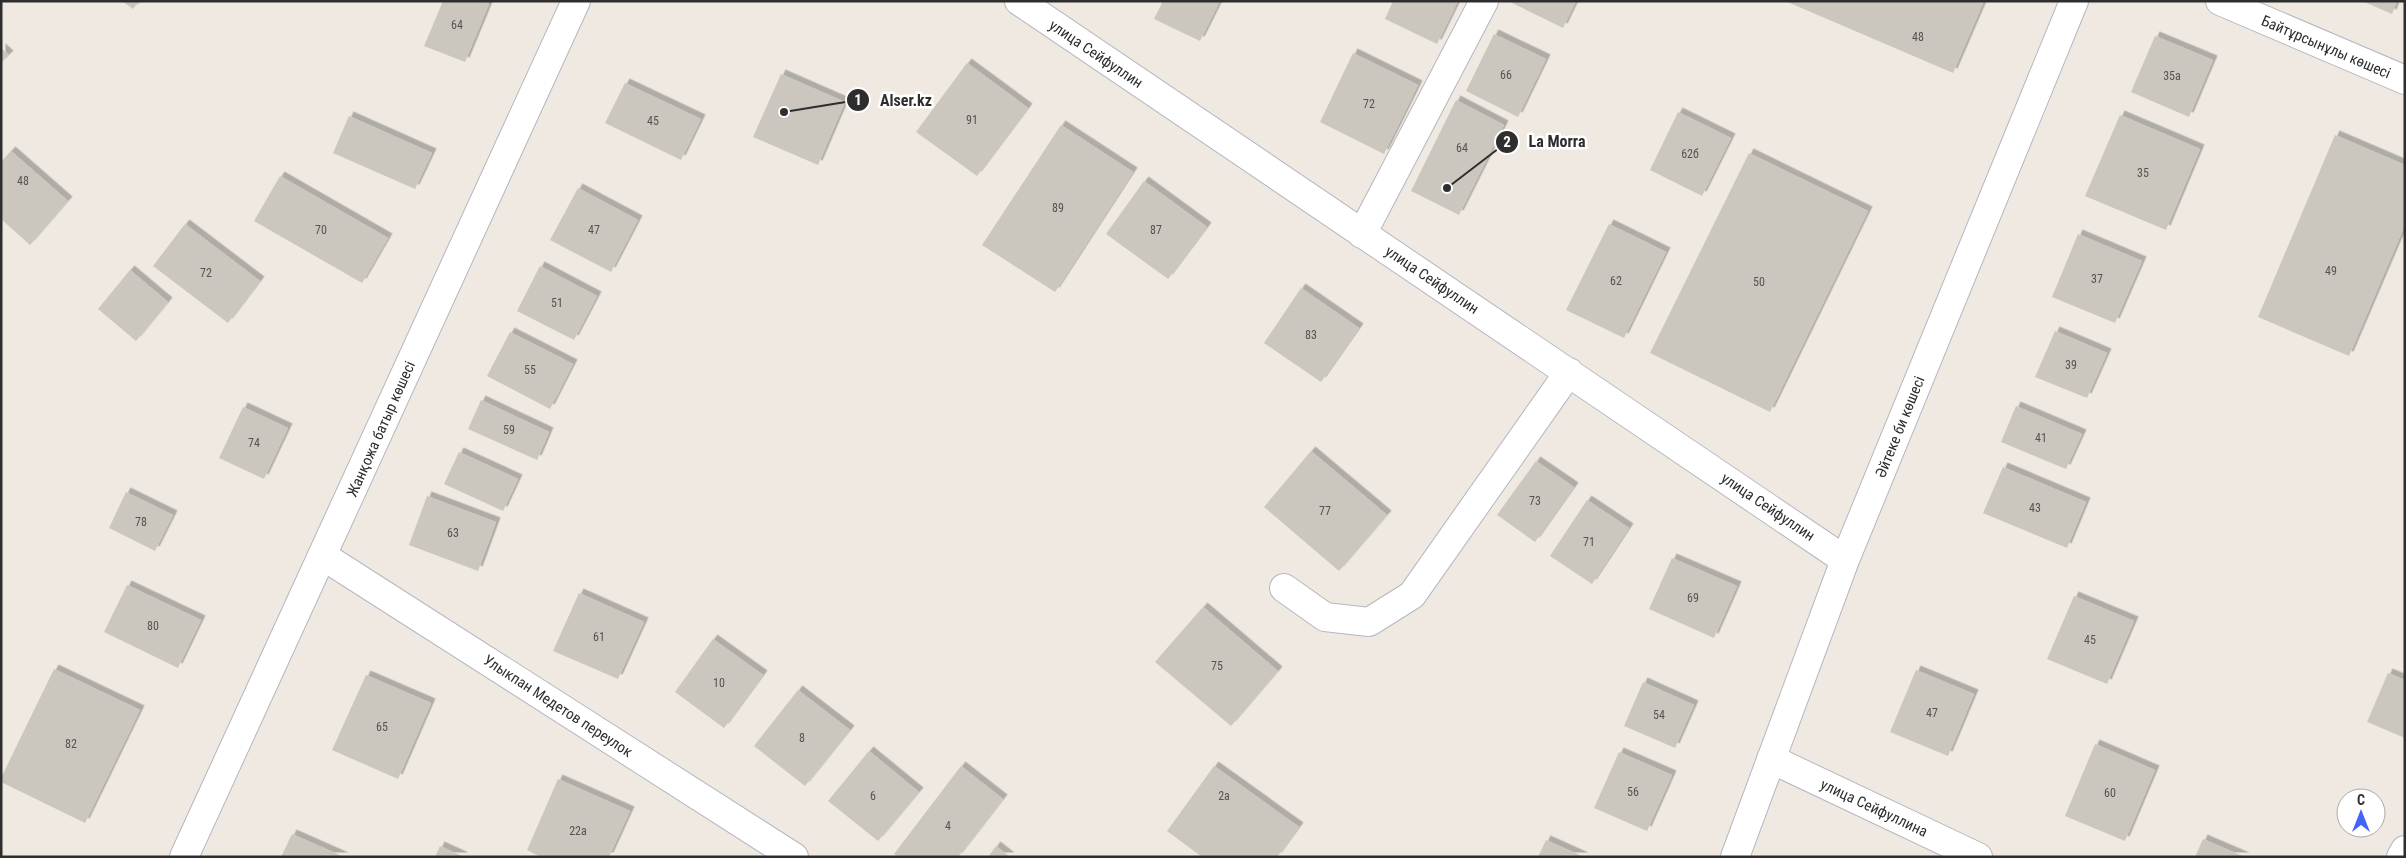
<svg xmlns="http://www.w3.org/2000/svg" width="2406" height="858" font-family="'Roboto Condensed',sans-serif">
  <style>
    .building { fill: #cbc7bf; filter: url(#shadow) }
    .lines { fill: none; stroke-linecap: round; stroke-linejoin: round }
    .minor-casing { stroke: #b4b7c1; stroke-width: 30 }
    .minor { stroke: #fff; stroke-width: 28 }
    .labels { text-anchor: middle; stroke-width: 5; stroke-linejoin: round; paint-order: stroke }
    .number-label { font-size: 12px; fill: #555452 }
    .street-label { font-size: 15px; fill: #2e2e2e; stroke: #fff }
    .leader { fill: none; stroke: #2e2e2e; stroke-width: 2 }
    .callout-dot { fill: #2e2e2e; stroke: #fff; stroke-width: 2 }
    .mark-label { font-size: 15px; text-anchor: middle; font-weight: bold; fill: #fff }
    .callout-label { font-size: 16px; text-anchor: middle; font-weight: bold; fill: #2e2e2e; stroke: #fff; stroke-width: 5; stroke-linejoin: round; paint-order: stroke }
  </style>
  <defs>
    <filter id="shadow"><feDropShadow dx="4.5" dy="-4.5" stdDeviation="0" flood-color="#0004"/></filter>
  </defs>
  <rect width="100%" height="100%" fill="#efe9e1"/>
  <path class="building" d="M122,1H139L133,9Z
    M443,1H483L489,4L465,62L424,46Z
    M1163,1H1220L1200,41L1154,19Z
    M1393,1H1458L1437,44L1385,19Z
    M1508,1H1576L1563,28Z
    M1785,1H1984L1953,73Z
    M2362,1H2397L2392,14Z
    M1494,34L1546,59L1518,117L1466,91Z
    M2155,36L2213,60L2189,117L2131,92Z
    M1,48L9,55L1,63Z
    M1353,53L1418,85L1384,154L1320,122Z
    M967,63L1028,108L977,176L916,132Z
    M781,74L845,102L818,165L753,137Z
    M625,83L701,119L681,160L605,123Z
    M1456,100L1504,125L1459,215L1411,191Z
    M1678,112L1731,138L1702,196L1650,170Z
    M2120,115L2200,149L2166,230L2085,196Z
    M349,116L432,153L415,189L333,153Z
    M1061,125L1133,172L1055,292L982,245Z
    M2335,135L2405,165V225L2349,356L2258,317Z
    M11,151L68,201L30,245L1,219V162Z
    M1749,153L1868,211L1770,412L1650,353Z
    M280,176L388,238L362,283L254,221Z
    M1144,181L1207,227L1168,279L1106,234Z
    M578,188L638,220L611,272L550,240Z
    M185,224L260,281L228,323L153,266Z
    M1609,224L1666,252L1624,338L1566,310Z
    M2078,234L2142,261L2115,323L2052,297Z
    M540,266L597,296L574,340L517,311Z
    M130,270L168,302L136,341L98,309Z
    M1301,288L1359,328L1321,382L1264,343Z
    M2055,331L2107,353L2087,398L2035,377Z
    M510,332L573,364L550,409L487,376Z
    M481,400L549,432L537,460L468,429Z
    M2016,406L2082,434L2066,469L2001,442Z
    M243,407L288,428L264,479L219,458Z
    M1311,451L1387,515L1339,571L1264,507Z
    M459,452L518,479L503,511L444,484Z
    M1536,461L1574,487L1535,542L1497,515Z
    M2003,467L2086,502L2067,548L1983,513Z
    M126,492L173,515L155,551L109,528Z
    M427,496L496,522L478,571L409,545Z
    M1587,500L1629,528L1592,584L1550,556Z
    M1672,558L1737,586L1714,638L1649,609Z
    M127,585L201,620L178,668L104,632Z
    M579,593L644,622L618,679L553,651Z
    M2074,596L2134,621L2107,684L2047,659Z
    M1203,607L1278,671L1231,726L1155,662Z
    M713,639L763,675L724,728L675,692Z
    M54,669L140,710L85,823L1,782V778Z
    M1916,670L1974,694L1948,756L1890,732Z
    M2388,673L2405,680V738L2367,722Z
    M366,675L431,703L398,779L332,750Z
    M1643,682L1694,705L1675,748L1624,726Z
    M798,690L850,730L805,786L754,746Z
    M2095,744L2155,770L2125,841L2065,816Z
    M869,751L919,792L878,841L828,801Z
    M1619,752L1672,775L1647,831L1594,808Z
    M961,766L1003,799L958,857H898L894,854Z
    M1214,766L1299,827L1277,857H1202L1167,831Z
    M558,779L630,811L609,857H541L527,850Z
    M292,834L344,857H281Z
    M2203,839L2245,857H2195Z
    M1546,840L1584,857H1538Z
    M440,846L464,857H435Z
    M996,846L1010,857H988Z"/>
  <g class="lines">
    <defs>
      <path id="minor" d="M1019,1L1845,560
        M2220,1L2405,80
        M1362,234L1484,1
        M323,556L794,857
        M1284,588L1325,617L1369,622L1412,595L1569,372
        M1771,759L1978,857
        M184,857L576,1
        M1735,857L1845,560L2074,1
        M2401,857L2405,850"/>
    </defs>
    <use href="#minor" class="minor-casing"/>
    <use href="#minor" class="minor"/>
  </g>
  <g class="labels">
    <g class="number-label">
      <text x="457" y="29">64</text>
      <text x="1918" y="41">48</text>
      <text x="1506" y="79">66</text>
      <text x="2172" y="80">35а</text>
      <text x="1369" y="108">72</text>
      <text x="972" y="124">91</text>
      <text x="653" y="125">45</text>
      <text x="1462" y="152">64</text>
      <text x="1690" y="158">62б</text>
      <text x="2143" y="177">35</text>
      <text x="23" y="185">48</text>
      <text x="1058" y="212">89</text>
      <text x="321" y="234">70</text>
      <text x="594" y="234">47</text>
      <text x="1156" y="234">87</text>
      <text x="2331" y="275">49</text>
      <text x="206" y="277">72</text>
      <text x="2097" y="283">37</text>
      <text x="1616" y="285">62</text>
      <text x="1759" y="286">50</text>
      <text x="557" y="307">51</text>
      <text x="1311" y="339">83</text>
      <text x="2071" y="369">39</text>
      <text x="530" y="374">55</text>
      <text x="509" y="434">59</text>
      <text x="2041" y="442">41</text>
      <text x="254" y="447">74</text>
      <text x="1535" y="505">73</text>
      <text x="2035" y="512">43</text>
      <text x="1325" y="515">77</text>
      <text x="141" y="526">78</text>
      <text x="453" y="537">63</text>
      <text x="1589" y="546">71</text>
      <text x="1693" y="602">69</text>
      <text x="153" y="630">80</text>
      <text x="599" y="641">61</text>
      <text x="2090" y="644">45</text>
      <text x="1217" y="670">75</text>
      <text x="719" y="687">10</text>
      <text x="1932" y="717">47</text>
      <text x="1659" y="719">54</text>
      <text x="382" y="731">65</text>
      <text x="802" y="742">8</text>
      <text x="71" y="748">82</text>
      <text x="1633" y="796">56</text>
      <text x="2110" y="797">60</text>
      <text x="873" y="800">6</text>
      <text x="1224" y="800">2а</text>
      <text x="948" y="830">4</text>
      <text x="578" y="835">22а</text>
    </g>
    <g class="street-label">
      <text transform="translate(2326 47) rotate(23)" y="5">Байтұрсынұлы көшесі</text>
      <text transform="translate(1096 54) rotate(34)" y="5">улица Сейфуллин</text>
      <text transform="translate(1432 280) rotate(34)" y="5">улица Сейфуллин</text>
      <text transform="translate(1900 427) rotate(-68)" y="5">Әйтеке би көшесі</text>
      <text transform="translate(381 429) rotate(-66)" y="5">Жанқожа батыр көшесі</text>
      <text transform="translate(1768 507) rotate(34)" y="5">улица Сейфуллин</text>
      <text transform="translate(558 706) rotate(33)" y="5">Улыкпан Медетов переулок</text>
      <text transform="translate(1874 808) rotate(25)" y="5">улица Сейфуллина</text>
    </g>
  </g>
  <path class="leader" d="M784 112L858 100M1447 188L1507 142"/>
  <g class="callout-dot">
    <circle cx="784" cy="112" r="5"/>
    <circle cx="1447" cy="188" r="5"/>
    <circle cx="858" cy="100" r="12"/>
    <circle cx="1507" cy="142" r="12"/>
  </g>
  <g class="mark-label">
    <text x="858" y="105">1</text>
    <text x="1507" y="147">2</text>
  </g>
  <g class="callout-label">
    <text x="906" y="106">Alser.kz</text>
    <text x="1557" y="147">La Morra</text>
  </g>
  <rect width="2406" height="858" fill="none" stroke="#2e2e2e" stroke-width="5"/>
  <g transform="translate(2361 813)"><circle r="24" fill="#ffffff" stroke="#ababab"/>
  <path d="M0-4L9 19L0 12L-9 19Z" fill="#4264fb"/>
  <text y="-8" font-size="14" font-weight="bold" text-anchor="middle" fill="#2e2e2e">С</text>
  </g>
</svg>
